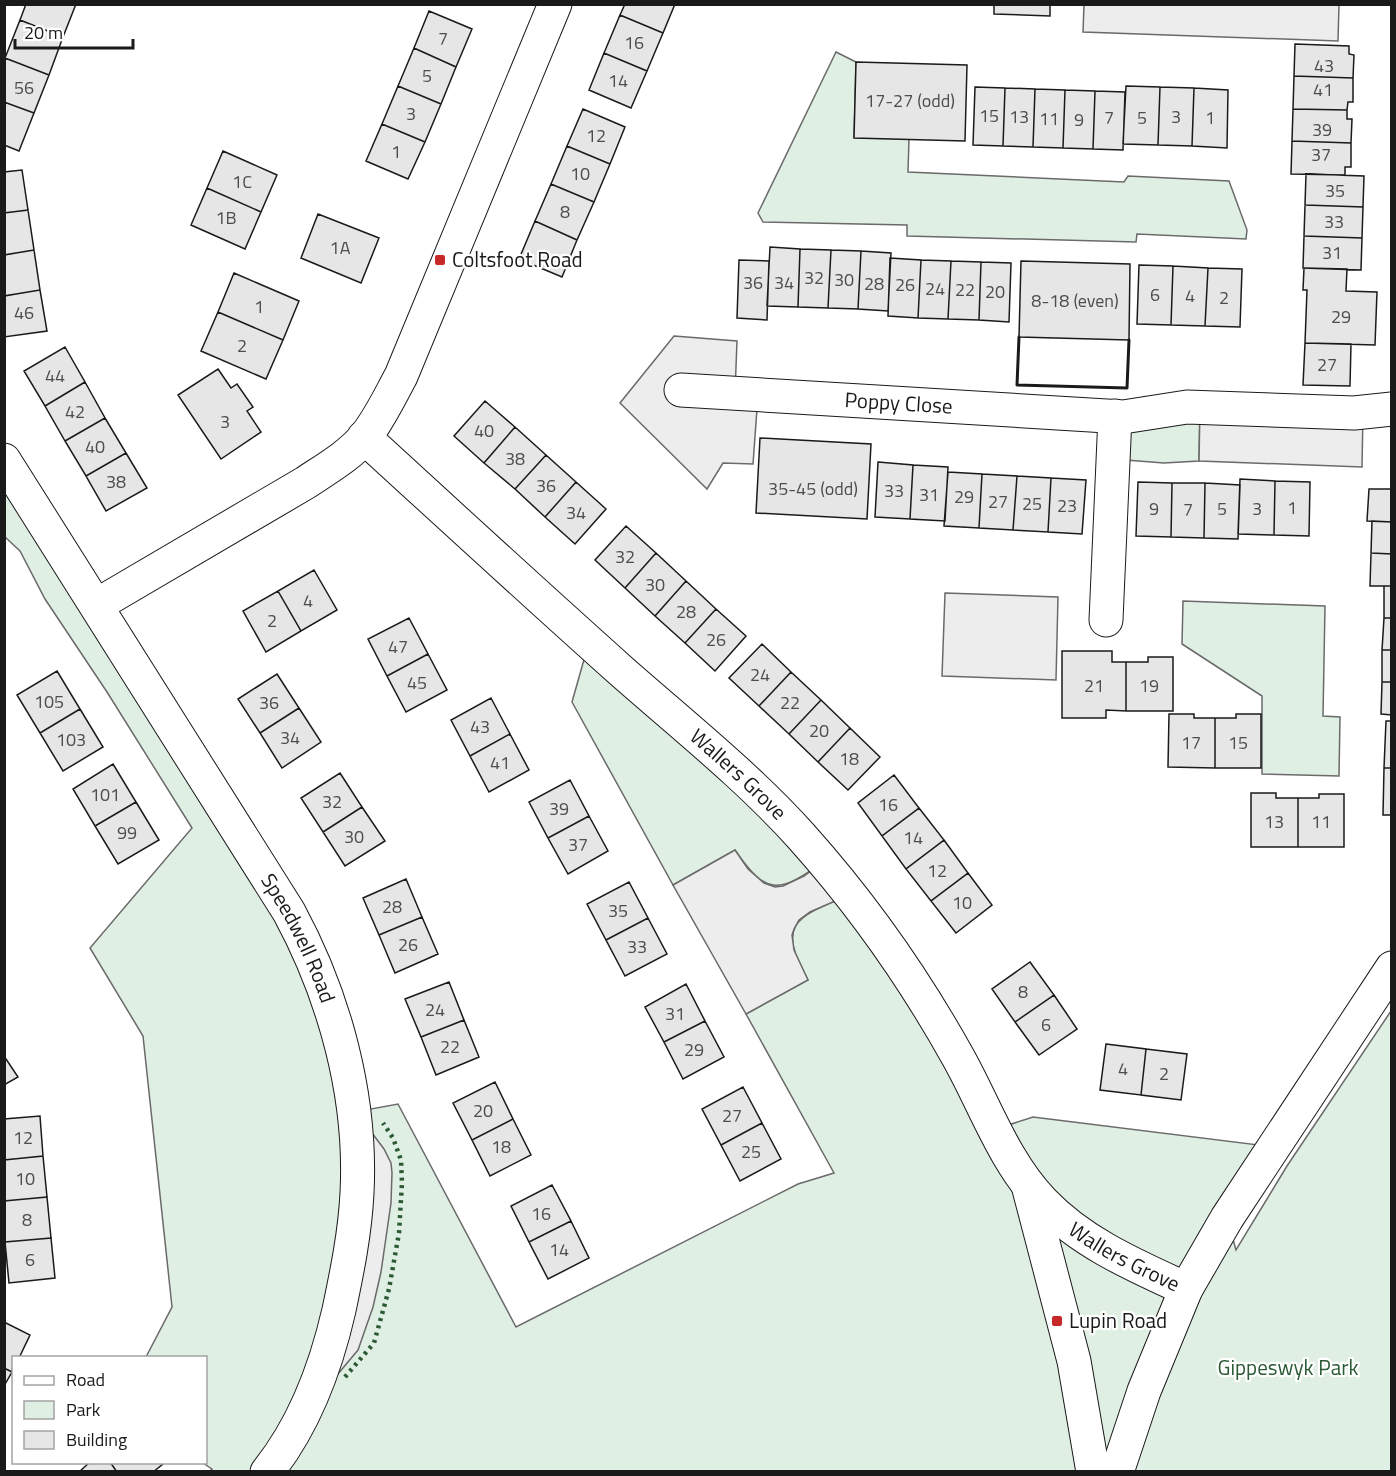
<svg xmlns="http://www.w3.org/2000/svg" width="1396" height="1476" font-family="'Titillium Web',sans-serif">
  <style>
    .green { fill: #e0efe3; stroke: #6a6a6a; stroke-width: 1.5 }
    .parking { fill: #ededed; stroke: #6a6a6a; stroke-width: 1.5 }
    .building { fill: #e6e6e6; stroke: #1a1a1a; stroke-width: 1.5 }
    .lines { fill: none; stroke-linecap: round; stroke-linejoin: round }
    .street-casing { stroke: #1a1a1a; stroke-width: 35 }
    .street { stroke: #fff; stroke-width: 33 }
    .hedge { stroke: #2b5a34; stroke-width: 4.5; stroke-dasharray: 3 4.5; stroke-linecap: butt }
    .wall { stroke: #1a1a1a; stroke-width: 3 }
    .poi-dot { fill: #c62828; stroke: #fff; stroke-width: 2 }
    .labels { text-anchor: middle; stroke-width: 4.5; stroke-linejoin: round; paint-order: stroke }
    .number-label { font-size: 18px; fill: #4d4d4d }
    .poi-label { font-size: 21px; fill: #1a1a1a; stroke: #fff; text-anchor: start }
    .street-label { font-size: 21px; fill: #1a1a1a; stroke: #fff }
    .park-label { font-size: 21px; fill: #2b5a34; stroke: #fff }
  </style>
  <rect width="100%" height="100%" fill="#fff"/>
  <path class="green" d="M836,52L856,62L854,137L909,139L908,172L1124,182L1128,176L1229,181L1247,230L1246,239L1137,234L1136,242L907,236V225L763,222L758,213Z
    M1200,407L1199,461L1164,463L1113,459L1115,416Z
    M4,460L289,912L355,1112L398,1104L516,1327L798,1184L834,1173L746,1014L808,980C775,922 798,917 849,895L996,1129L1033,1117L1259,1145L1227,1218L1236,1250L1287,1166L1391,1011V1471H210L212,1469L203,1463L206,1462V1358L146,1357L172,1307L143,1036L90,948L192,828L107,692L45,599L20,551L5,537Z
    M1183,601L1325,606L1323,716L1340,717L1339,776L1262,774V696L1182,644Z
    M589,642L823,862C779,893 767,897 735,850L673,885L572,702Z"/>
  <path class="parking" d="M1084,5H1339L1338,41L1083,32Z
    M674,336L737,341L735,393L758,395L753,464L723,463L707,489L620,403Z
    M1200,407L1363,413L1362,467L1199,461Z
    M945,593L1058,597L1056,680L942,676Z
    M735,850L748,869L764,883L775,887L783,886L804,876L823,862L849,895L810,912L799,920L794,929L792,935L794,950L808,980L746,1014L673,885Z
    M366,1125L384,1149L391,1163L392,1173L391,1203L381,1272L373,1307L358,1350L301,1418Z"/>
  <path class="building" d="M26,4H76L63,37L20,20Z
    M625,4H675L663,33L620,15Z
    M994,4H1050V16L994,14Z
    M429,11L472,29L456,67L414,48Z
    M620,15L663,33L647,71L604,53Z
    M20,20L63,37L49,75L5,58Z
    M1295,44L1349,46V54L1354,55L1353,78L1294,76Z
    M414,48L456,67L441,104L398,86Z
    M604,53L647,71L631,108L589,90Z
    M5,58L49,75L34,113L4,102Z
    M856,62L967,65L965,141L854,138Z
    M1294,76L1353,78V102H1348L1347,110L1293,109Z
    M398,86L441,104L425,142L382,124Z
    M1126,86L1160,87L1158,145L1123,144Z
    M975,87L1005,88L1003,146L973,145Z
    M1160,87L1194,88L1192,146L1158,145Z
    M1005,88L1035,89L1033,147L1003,146Z
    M1194,88L1228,90L1227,148L1192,146Z
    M1035,89L1065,90L1063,148L1033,147Z
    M1065,90L1095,91L1093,149L1063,148Z
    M1095,91L1125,92L1123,150L1093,149Z
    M4,102L34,113L19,151L4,145Z
    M583,109L625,127L610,164L567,146Z
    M1293,109L1347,110V119H1352L1351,143L1292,141Z
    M382,124L425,142L408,179L366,161Z
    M1292,141L1351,143V167H1345V175L1291,174Z
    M567,146L610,164L594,202L551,184Z
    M223,151L277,175L261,212L207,188Z
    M22,170L28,210L4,213V172Z
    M1306,174L1364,176L1363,207L1305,205Z
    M551,184L594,202L577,240L535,221Z
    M207,188L261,212L245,249L191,225Z
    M1305,205L1363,207L1362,238L1304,236Z
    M28,210L34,250L4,255V213Z
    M318,214L379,238L361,283L301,258Z
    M535,221L577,240L562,277L519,259Z
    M1304,236L1362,238L1361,270L1303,268Z
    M770,247L800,249L798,307L767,306Z
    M800,249L831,250L828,308L798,307Z
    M34,250L40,290L4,296V255Z
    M831,250L861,251L858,309L828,308Z
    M861,251L891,253L888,311L858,309Z
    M890,258L921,260L918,318L888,316Z
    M739,260L769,261L767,320L737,318Z
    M921,260L951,261L948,319L918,318Z
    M951,261L981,262L979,320L948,319Z
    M1021,261L1130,264L1129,340L1019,337Z
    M981,262L1011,263L1009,322L979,320Z
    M1139,265L1173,266L1171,325L1137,324Z
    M1173,266L1208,268L1205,326L1171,325Z
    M1208,268L1242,269L1240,327L1205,326Z
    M1304,268L1347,269L1346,291L1377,292L1375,345L1305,343L1307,290H1303Z
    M234,273L299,301L283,340L218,312Z
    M40,290L47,331L4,337V296Z
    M218,312L283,340L266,379L201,351Z
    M1305,343L1351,344L1350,386L1303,385Z
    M65,347L85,382L45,406L24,371Z
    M218,369L231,388L237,384L253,407L247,411L261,432L221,459L178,395Z
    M85,382L105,418L65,441L45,406Z
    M485,401L515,427L484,463L454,436Z
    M105,418L126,453L86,476L65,441Z
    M515,427L546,455L515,489L484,463Z
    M760,438L871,444L867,519L756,513Z
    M126,453L147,488L106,511L86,476Z
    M546,455L576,482L545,517L515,489Z
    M878,462L913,465L910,519L875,517Z
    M913,465L948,467L945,521L910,519Z
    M948,472L982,474L979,528L944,526Z
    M982,474L1017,476L1013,530L979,528Z
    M1017,476L1051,478L1048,532L1013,530Z
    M1051,478L1086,480L1082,534L1048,532Z
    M1240,479L1275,481L1274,535L1238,534Z
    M1275,481L1310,482L1309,536L1274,535Z
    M576,482L606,509L575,544L545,517Z
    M1138,482L1172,483L1171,537L1136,536Z
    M1172,483H1205L1204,538L1171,537Z
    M1205,483L1240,485L1238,539L1204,538Z
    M1369,489H1392V522L1367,521Z
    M1372,521L1392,522V554L1371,553Z
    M626,526L656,553L625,588L595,560Z
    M656,553L686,581L655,616L625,588Z
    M1371,553L1392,554V586H1370Z
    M314,570L337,610L301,631L278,591Z
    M686,581L716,609L685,643L655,616Z
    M1384,586H1392V618H1384Z
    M278,591L301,631L266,652L243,611Z
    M716,609L746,636L715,671L685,643Z
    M409,618L428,654L387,676L368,639Z
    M1384,618H1392V650H1382Z
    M762,644L791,672L759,706L729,678Z
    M1382,650H1392V682H1382Z
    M1062,651H1112V662H1126V711L1106,710V718H1062Z
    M428,654L447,690L406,712L387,676Z
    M1148,657H1173V711H1126V662H1148Z
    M57,671L80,709L40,733L17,695Z
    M791,672L821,700L789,734L759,706Z
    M277,674L299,708L260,733L238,699Z
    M1382,682H1392V715L1381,714Z
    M491,698L510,734L470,756L451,720Z
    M821,700L850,728L818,762L789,734Z
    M299,708L321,742L282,768L260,733Z
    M80,709L103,747L63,771L40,733Z
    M1169,714H1194V718H1215V768L1168,767Z
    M1236,714H1261V768H1215V718H1236Z
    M1386,721H1392V768H1384Z
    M850,728L880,757L848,790L818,762Z
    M510,734L529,770L489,792L470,756Z
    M113,764L136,802L95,826L73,789Z
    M1384,768H1392V815H1383Z
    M340,773L362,807L323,832L301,798Z
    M894,775L919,808L882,836L858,803Z
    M570,780L589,816L548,838L529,802Z
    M1251,793H1276V798H1298V847H1251Z
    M1319,794H1344V847H1298V798H1319Z
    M136,802L159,840L118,864L95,826Z
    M362,807L385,841L345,866L323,832Z
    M919,808L944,840L906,869L882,836Z
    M589,816L608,851L568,874L548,838Z
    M944,840L968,873L931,901L906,869Z
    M968,873L992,905L956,933L931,901Z
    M406,879L422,917L379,935L363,898Z
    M629,882L648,918L606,940L587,904Z
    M422,917L438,954L395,973L379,935Z
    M648,918L667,954L625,976L606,940Z
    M1030,962L1054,995L1015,1022L992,989Z
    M449,982L464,1020L421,1037L405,999Z
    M686,984L705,1021L664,1042L645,1007Z
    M1054,995L1077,1029L1039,1055L1015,1022Z
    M464,1020L479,1057L436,1075L421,1037Z
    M705,1021L724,1057L683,1079L664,1042Z
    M1106,1044L1146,1049L1141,1095L1100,1090Z
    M1146,1049L1187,1054L1181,1100L1141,1095Z
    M4,1056L18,1077L4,1085Z
    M495,1082L513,1119L472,1140L453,1103Z
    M743,1087L762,1123L721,1145L702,1109Z
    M40,1116L43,1156L4,1160V1119Z
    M513,1119L531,1155L490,1176L472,1140Z
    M762,1123L781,1159L740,1181L721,1145Z
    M43,1156L47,1197L4,1201V1160Z
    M552,1185L571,1221L529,1242L511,1206Z
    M47,1197L51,1238L5,1242L4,1201Z
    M571,1221L589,1258L548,1279L529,1242Z
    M51,1238L55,1278L9,1283L5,1242Z
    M4,1322L30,1335L19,1358H14L12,1372L4,1368Z
    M4,1368L12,1372L4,1386Z
    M90,1462H110L117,1472H79Z
    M110,1462H162L163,1464L153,1472H117Z"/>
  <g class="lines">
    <defs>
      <g id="street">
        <path id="s1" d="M681,390L1123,417L1187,407L1354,413L1392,409"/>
        <path id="s2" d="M364,437C449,515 533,592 619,669C680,723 746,775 801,836C861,903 914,978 958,1057C985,1105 1004,1162 1043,1202C1082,1243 1136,1266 1186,1289"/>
        <path id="s3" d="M4,460L289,912C335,997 362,1097 357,1193C355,1233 347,1272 339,1310C326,1367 304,1426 267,1472"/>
        <path d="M97,605L305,483C326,469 349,456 365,437C380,418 390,396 401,376L555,4"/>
        <path d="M1106,620L1115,416"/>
        <path d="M1029,1189L1074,1361L1093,1472"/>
        <path d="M1117,1472L1144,1391L1186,1289L1227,1218L1392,968"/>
      </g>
    </defs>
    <use href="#street" class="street-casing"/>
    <use href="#street" class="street"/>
    <path class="hedge" d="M345,1377L374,1343L389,1289L399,1233L402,1183L401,1160L393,1138L383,1123"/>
    <path class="wall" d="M1019,337L1017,385L1127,388L1129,340"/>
  </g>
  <g class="poi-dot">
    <rect x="434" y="254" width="12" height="12" rx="3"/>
    <rect x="1051" y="1315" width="12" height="12" rx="3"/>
  </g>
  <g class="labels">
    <g class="number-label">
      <text x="443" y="45">7</text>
      <text x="634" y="49">16</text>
      <text x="1324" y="72">43</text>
      <text x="427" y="82">5</text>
      <text x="618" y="87">14</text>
      <text x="24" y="94">56</text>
      <text x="1323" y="96">41</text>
      <text x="910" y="107">17-27 (odd)</text>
      <text x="411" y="120">3</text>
      <text x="989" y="122">15</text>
      <text x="1019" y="123">13</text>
      <text x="1176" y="123">3</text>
      <text x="1109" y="124">7</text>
      <text x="1142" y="124">5</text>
      <text x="1210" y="124">1</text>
      <text x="1049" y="125">11</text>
      <text x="1079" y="126">9</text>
      <text x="1322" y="136">39</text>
      <text x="596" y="142">12</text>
      <text x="396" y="158">1</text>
      <text x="1321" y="161">37</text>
      <text x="580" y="180">10</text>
      <text x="242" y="188">1C</text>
      <text x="1335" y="197">35</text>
      <text x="565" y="218">8</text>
      <text x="226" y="224">1B</text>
      <text x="1334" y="228">33</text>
      <text x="340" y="254">1A</text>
      <text x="1332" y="259">31</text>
      <text x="814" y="284">32</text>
      <text x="844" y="286">30</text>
      <text x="753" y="289">36</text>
      <text x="784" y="289">34</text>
      <text x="874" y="290">28</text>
      <text x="905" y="291">26</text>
      <text x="935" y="295">24</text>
      <text x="965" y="296">22</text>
      <text x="995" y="298">20</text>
      <text x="1155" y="301">6</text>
      <text x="1190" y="302">4</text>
      <text x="1224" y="304">2</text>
      <text x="1075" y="307">8-18 (even)</text>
      <text x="259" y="313">1</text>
      <text x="24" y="319">46</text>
      <text x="1341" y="323">29</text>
      <text x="242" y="352">2</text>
      <text x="1327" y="371">27</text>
      <text x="55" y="382">44</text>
      <text x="75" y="418">42</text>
      <text x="225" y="428">3</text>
      <text x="484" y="437">40</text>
      <text x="95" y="453">40</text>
      <text x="515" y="465">38</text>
      <text x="116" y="488">38</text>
      <text x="546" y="492">36</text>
      <text x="813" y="495">35-45 (odd)</text>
      <text x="894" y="497">33</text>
      <text x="929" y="501">31</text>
      <text x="964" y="503">29</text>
      <text x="998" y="508">27</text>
      <text x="1032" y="510">25</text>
      <text x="1067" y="512">23</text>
      <text x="1292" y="514">1</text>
      <text x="1154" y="515">9</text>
      <text x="1222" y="515">5</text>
      <text x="1257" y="515">3</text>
      <text x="1188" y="516">7</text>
      <text x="576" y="519">34</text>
      <text x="625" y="563">32</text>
      <text x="655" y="591">30</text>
      <text x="308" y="607">4</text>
      <text x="686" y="618">28</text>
      <text x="272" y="627">2</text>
      <text x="716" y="646">26</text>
      <text x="398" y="653">47</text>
      <text x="760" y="681">24</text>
      <text x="417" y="689">45</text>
      <text x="1094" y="692">21</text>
      <text x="1149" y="692">19</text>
      <text x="49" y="708">105</text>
      <text x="269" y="709">36</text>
      <text x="790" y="709">22</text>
      <text x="480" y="733">43</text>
      <text x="819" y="737">20</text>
      <text x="290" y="744">34</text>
      <text x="71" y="746">103</text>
      <text x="1191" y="749">17</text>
      <text x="1238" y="749">15</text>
      <text x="849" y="765">18</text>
      <text x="500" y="769">41</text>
      <text x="105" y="801">101</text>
      <text x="332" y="808">32</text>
      <text x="888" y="811">16</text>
      <text x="559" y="815">39</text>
      <text x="1274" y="828">13</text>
      <text x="1321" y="828">11</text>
      <text x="127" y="839">99</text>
      <text x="354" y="843">30</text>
      <text x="913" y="844">14</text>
      <text x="578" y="851">37</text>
      <text x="937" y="877">12</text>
      <text x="962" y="909">10</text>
      <text x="392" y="913">28</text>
      <text x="618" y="917">35</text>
      <text x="408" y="951">26</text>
      <text x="637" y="953">33</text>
      <text x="1023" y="998">8</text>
      <text x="435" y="1016">24</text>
      <text x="675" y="1020">31</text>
      <text x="1046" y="1031">6</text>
      <text x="450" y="1053">22</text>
      <text x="694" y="1056">29</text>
      <text x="1123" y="1075">4</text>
      <text x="1164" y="1080">2</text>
      <text x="483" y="1117">20</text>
      <text x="732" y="1122">27</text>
      <text x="23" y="1144">12</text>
      <text x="501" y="1153">18</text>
      <text x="751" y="1158">25</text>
      <text x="25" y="1185">10</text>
      <text x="541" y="1220">16</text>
      <text x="27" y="1226">8</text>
      <text x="559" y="1256">14</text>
      <text x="30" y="1266">6</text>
    </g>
    <g class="poi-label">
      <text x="452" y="267">Coltsfoot Road</text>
      <text x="1069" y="1328">Lupin Road</text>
    </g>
    <g class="street-label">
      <text dy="7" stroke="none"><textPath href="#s1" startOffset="218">Poppy Close</textPath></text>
      <text dy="7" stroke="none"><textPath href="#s2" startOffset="504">Wallers Grove</textPath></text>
      <text dy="7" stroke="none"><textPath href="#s3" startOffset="562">Speedwell Road</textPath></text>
      <text dy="7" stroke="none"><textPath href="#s2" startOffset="1131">Wallers Grove</textPath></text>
    </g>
    <g class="park-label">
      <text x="1288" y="1375">Gippeswyk Park</text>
    </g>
  </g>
  <rect width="1396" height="1476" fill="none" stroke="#1a1a1a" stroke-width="12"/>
  <rect x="12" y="1356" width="195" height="108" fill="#ffffff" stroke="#a3a3a3" stroke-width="1.5"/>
  <rect x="24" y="1376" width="30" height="9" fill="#ffffff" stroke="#a3a3a3" stroke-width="1.5"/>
  <text x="66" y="1386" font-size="18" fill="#1a1a1a">Road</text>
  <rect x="24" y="1401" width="30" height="18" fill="#e0efe3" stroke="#a3a3a3" stroke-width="1.5"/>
  <text x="66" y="1416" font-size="18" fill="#1a1a1a">Park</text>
  <rect x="24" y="1431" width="30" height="18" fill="#e6e6e6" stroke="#a3a3a3" stroke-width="1.5"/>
  <text x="66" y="1446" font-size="18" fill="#1a1a1a">Building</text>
  <path d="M15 39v9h118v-9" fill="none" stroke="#1a1a1a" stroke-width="3"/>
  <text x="24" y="39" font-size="18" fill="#1a1a1a" stroke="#ffffff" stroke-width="4.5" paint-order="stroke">20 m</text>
</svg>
